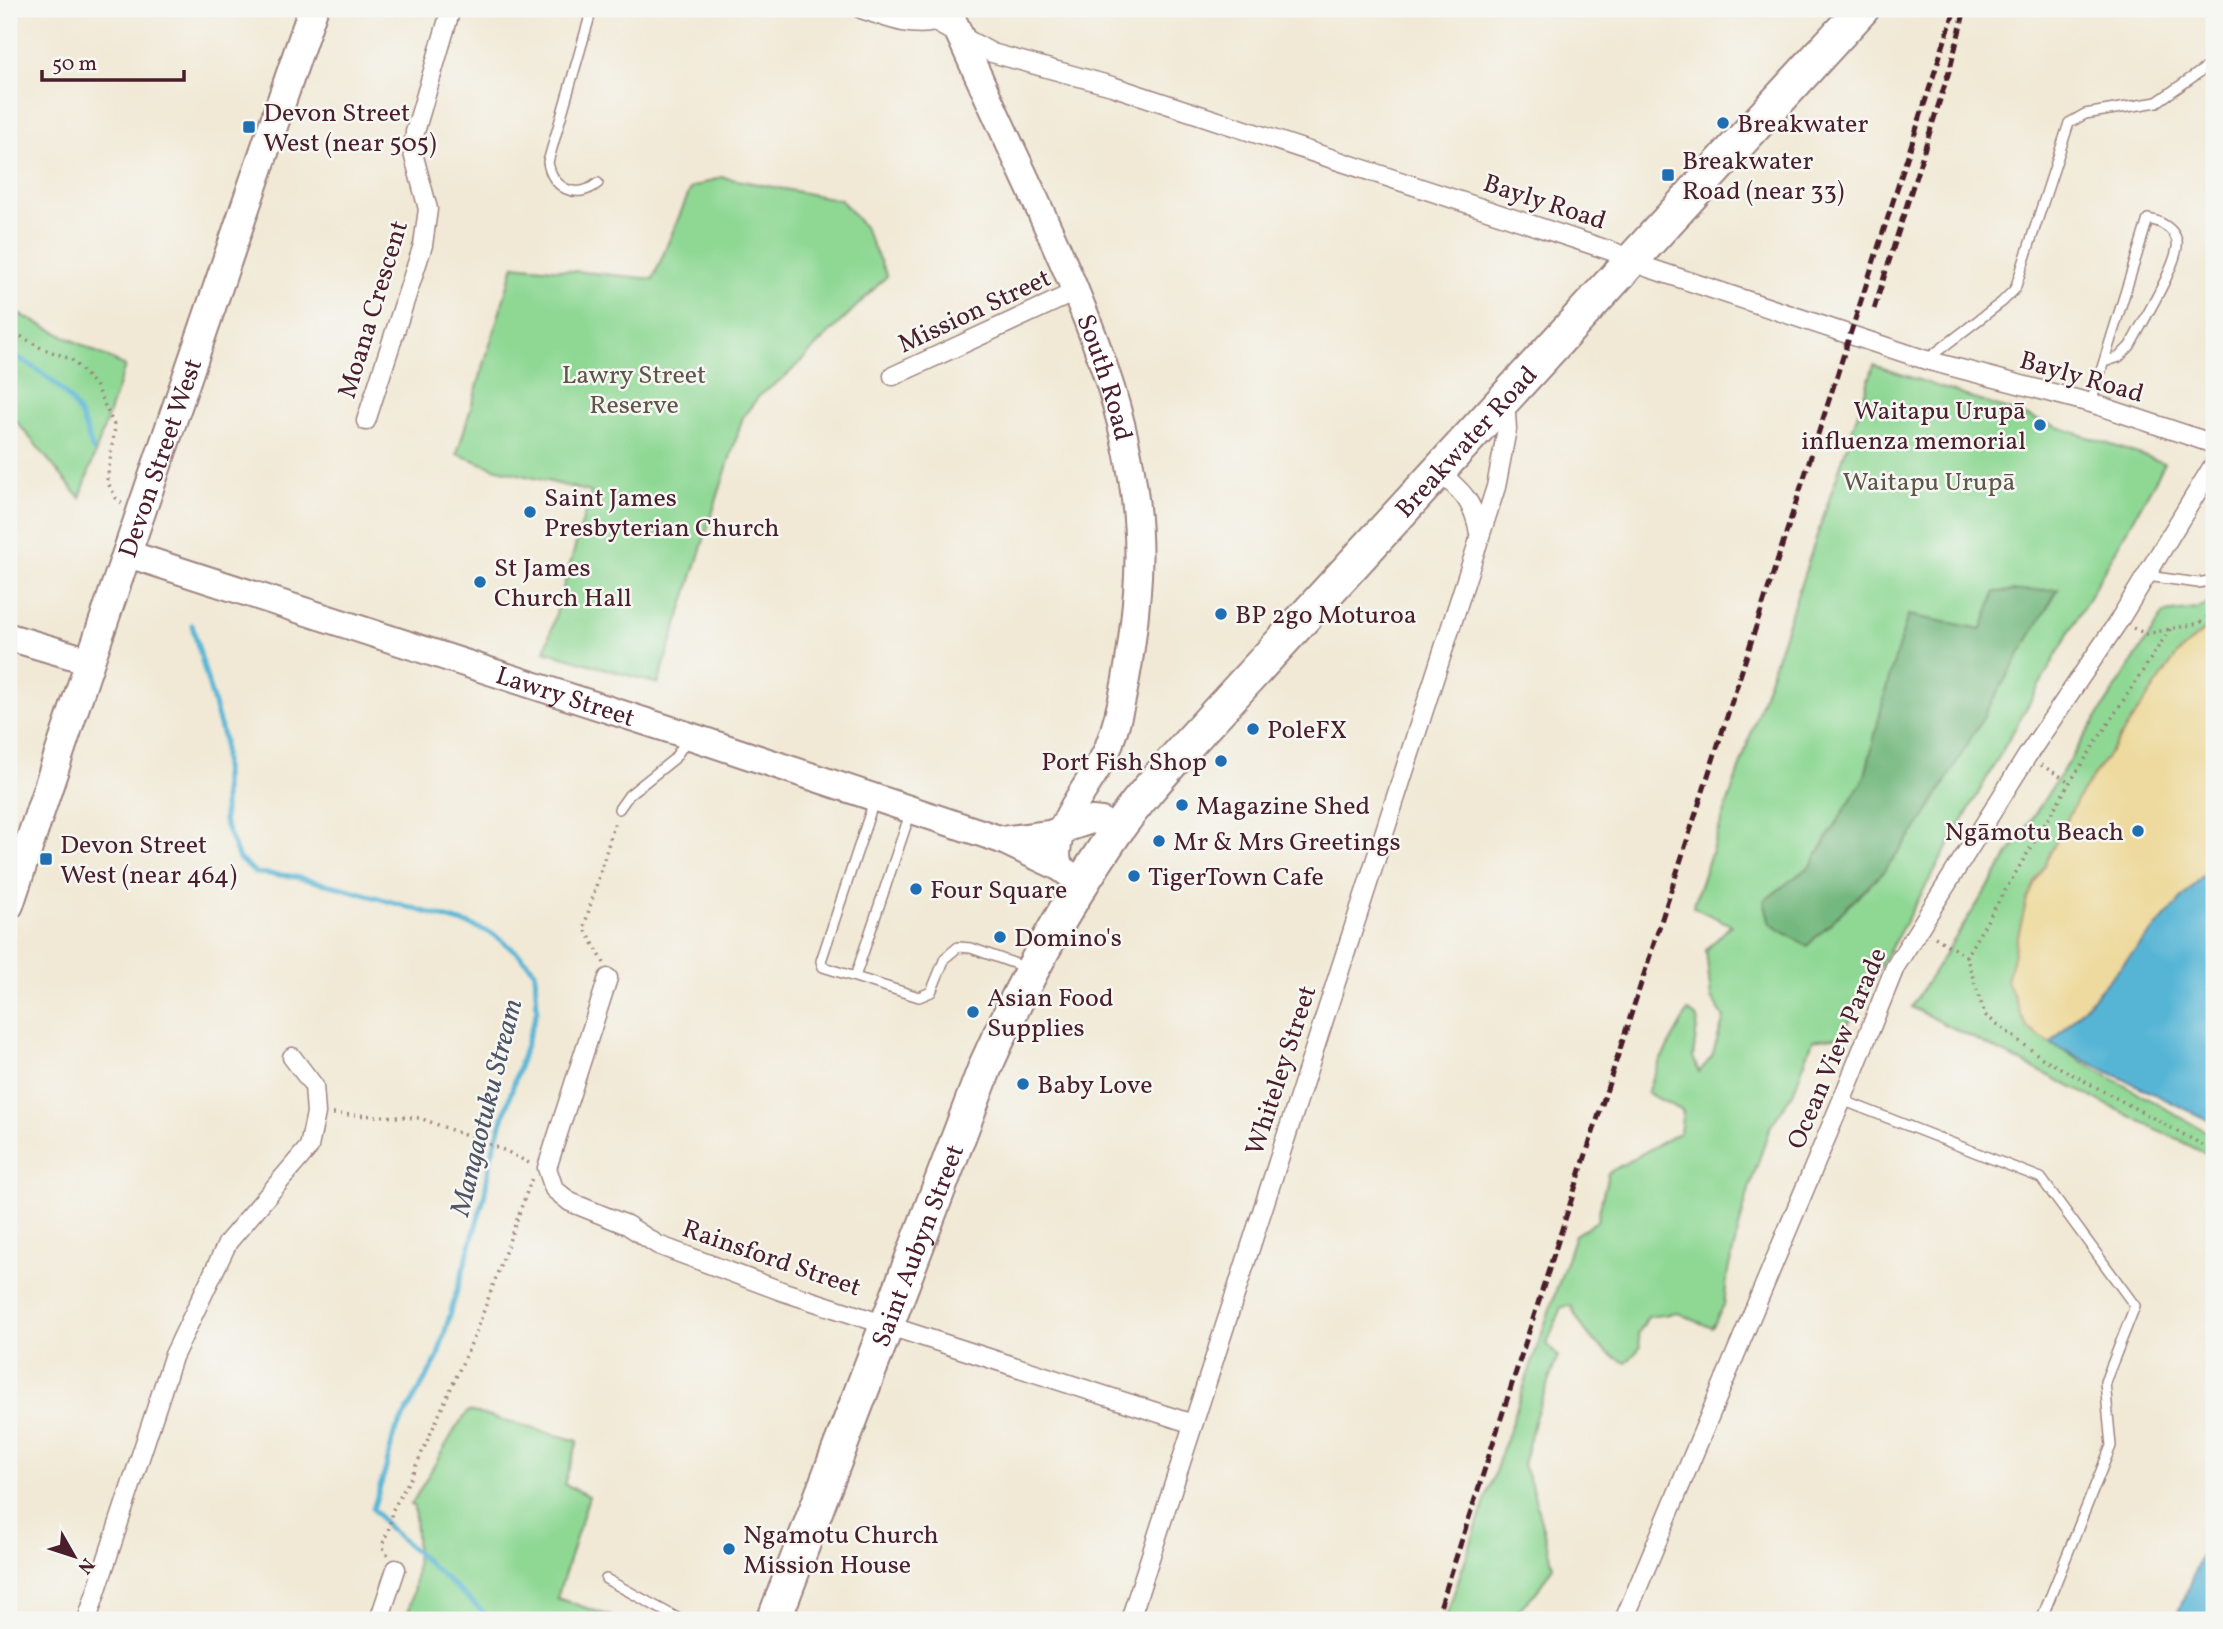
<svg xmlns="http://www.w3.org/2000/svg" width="2223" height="1629" font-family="Vollkorn,serif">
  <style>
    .green { fill: #8fd894; stroke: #6c7c60; stroke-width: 2 }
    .forest { fill: #73b87e; stroke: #5e6c54; stroke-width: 2 }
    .sand { fill: #eeda9e; stroke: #9c7c64; stroke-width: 2 }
    .water { fill: #57b5d5; stroke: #506a80; stroke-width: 2 }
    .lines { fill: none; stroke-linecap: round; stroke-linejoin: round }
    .stream { stroke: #57b5d5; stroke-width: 5 }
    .lane-casing { stroke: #9e8480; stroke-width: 12 }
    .street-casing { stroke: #9e8480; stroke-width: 21 }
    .secondary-casing { stroke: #9e8480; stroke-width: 30 }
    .primary-casing { stroke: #9e8480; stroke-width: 32 }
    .highway-casing { stroke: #9e8480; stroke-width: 37 }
    .path { stroke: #9e8480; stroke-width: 3.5; stroke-dasharray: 2 5; stroke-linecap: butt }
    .lane { stroke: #fff; stroke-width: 9 }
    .street { stroke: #fff; stroke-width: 18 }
    .secondary { stroke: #fff; stroke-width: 26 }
    .primary { stroke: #fff; stroke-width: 28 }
    .highway { stroke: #fff; stroke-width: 33 }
    .rail { stroke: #4a1f2b; stroke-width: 5; stroke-dasharray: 10 5; stroke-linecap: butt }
    .poi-dot { fill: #1f6fb2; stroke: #f6f6f2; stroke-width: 2.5 }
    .labels { text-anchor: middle; stroke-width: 5; stroke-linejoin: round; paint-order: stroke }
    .poi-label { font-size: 26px; fill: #4a1f2b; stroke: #f6f6f2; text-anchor: start }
    .street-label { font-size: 26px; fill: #4a1f2b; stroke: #f6f6f2 }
    .park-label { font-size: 26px; fill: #5f564a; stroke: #f6f6f2 }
    .water-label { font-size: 28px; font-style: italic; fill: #4f5466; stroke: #f6f6f2 }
  </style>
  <rect width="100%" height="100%" fill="#f6f6f2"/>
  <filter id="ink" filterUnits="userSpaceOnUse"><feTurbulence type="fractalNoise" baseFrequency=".0143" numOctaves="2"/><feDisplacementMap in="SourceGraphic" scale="14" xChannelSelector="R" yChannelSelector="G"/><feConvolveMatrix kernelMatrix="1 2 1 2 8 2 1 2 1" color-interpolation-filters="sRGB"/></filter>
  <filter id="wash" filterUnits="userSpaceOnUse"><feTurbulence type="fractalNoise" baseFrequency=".00686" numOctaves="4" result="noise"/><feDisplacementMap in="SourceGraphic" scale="28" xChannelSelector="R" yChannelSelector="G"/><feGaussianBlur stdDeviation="1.57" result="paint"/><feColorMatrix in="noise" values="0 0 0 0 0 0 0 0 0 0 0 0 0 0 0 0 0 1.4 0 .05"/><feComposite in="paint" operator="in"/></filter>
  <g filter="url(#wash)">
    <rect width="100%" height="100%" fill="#f1e9d5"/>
    <path class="green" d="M721,177L841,200L864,227L887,276L788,374L759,396L743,417L658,684L545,651L591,492L494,468L457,454L514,265L653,279L691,188Z
      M9,309L125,366L80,498L17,422L9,415Z
      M1874,365L2165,463L1841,1036L1813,1040L1793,1093L1770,1127L1749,1189L1728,1271L1724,1305L1712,1328L1678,1313L1648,1317L1638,1334L1640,1348L1626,1363C1599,1351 1584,1333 1571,1306L1561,1307L1547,1344L1558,1356L1535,1418L1523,1465L1531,1484L1553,1566L1537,1591L1508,1620H1445L1575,1235L1597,1221L1608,1173L1680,1132L1683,1111L1647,1093L1659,1063L1688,1011L1698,1019L1693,1057L1699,1072L1712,1057L1724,1018L1711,998L1706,950L1731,925L1693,907Z
      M2214,599V621L2177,655L2077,800L2027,1028L2051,1044L2214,1136V1158L1911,1007L2164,613L2197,609Z
      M469,1411L578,1441L564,1484L589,1496L557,1598L622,1620H406C419,1579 418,1549 414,1507L411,1505L457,1426Z"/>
    <path class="forest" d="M2058,589L1923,820L1883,872L1807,946L1770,924L1764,901L1811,865L1865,776L1887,685L1908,615L1982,629L1995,592Z"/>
    <path class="sand" d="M2214,621V863L2051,1044L2027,1028L2007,981L2027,899L2077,800L2177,655Z"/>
    <path class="water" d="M2214,863V1123L2051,1044Z
      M2214,1523V1620H2175Z"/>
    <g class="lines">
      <path class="stream" d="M9,353C37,367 63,385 79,413C85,424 88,438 93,450
        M192,625L224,740V821L239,859L256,873L291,876L343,888L471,925L493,934L519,954L535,971L537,1010L491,1156L484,1198L437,1359L394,1434L386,1468L373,1509L389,1528L492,1620"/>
    </g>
  </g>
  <g filter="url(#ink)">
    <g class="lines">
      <defs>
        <path id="lane" d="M592,9L548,162C552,188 576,201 598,183
          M1926,360L2002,302L2015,289L2069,123L2085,114L2157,102L2214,62
          M2091,403L2148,219C2160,221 2174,228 2177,241C2181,260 2140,326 2130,346L2119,357L2104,362
          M2147,576L2198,583L2214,580
          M874,801L821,961L823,967L919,997L931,992L945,958L958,947L971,948L1027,968
          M619,809L629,795L674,759L689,737
          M855,977L911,811
          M1842,1100L2041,1178L2135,1306L2105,1382L2111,1446L2041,1620
          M606,1579L681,1620"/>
        <path id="street" d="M861,9C886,17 909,28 935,22L992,53L1112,86L1614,252L1649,268L1926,360L2091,403L2214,444
          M893,376L1077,291
          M366,421L423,245L428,209L413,153L415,132L451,9
          M1439,472C1462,491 1474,502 1479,533
          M608,978L547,1168L554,1189L570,1202L627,1225L658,1245L784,1292L1193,1424
          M87,1620L173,1357L228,1242L309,1147L316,1113L314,1086L292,1057
          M379,1620L396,1569
          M1130,1620L1496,487L1507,429L1505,399
          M1624,1620L1842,1100L1895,967L2027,756L2118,622L2214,464"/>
        <g id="secondary">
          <path id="s1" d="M948,9C976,72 1005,134 1034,197C1090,320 1149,452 1137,592C1133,639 1125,704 1108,748C1094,782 1047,829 1059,867"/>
          <path id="s2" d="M128,554L690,736L1002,840L1059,867L1083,884"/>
          <path d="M9,637L90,661"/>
          <path d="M1002,840L1049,834L1092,820L1101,821"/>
        </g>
        <g id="primary">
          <path id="s3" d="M9,905L90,661L313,9"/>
        </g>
        <g id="highway">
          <path id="s4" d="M774,1620L986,1065C1022,984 1064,907 1114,834C1136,802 1163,772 1189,743L1862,9"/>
        </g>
      </defs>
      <use href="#lane" class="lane-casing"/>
      <use href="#street" class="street-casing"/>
      <use href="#secondary" class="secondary-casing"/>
      <use href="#primary" class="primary-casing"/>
      <use href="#highway" class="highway-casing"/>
      <path class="path" d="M9,329L41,348L71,359L95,385L115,427L107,481L116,498L122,503
        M2133,628L2146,634L2200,623L2214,612
        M2170,629L2070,782L1966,956L1985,1015L2042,1058L2214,1151
        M2041,765L2070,782
        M1935,937L1966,956
        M604,963L584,927L615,822
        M333,1114L420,1118L506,1151L529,1163
        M388,1555L382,1546L389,1528L392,1511L410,1479L475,1335L532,1178"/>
      <use href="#lane" class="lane"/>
      <use href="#street" class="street"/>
      <use href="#secondary" class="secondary"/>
      <use href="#primary" class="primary"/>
      <use href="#highway" class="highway"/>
      <path class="rail" d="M1874,309L1951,65L1965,9
        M1436,1620L1955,9"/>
    </g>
  </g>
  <g class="poi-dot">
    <circle cx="1723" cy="123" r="7"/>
    <rect x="242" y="120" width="14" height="14" rx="3.5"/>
    <rect x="1661" y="168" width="14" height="14" rx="3.5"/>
    <circle cx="2040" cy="425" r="7"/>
    <circle cx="530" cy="512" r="7"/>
    <circle cx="480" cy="582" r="7"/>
    <circle cx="1221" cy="614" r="7"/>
    <circle cx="1253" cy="729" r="7"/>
    <circle cx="1221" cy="761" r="7"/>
    <circle cx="1182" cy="805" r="7"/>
    <circle cx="2138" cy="831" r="7"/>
    <circle cx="1159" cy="841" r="7"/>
    <rect x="39" y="852" width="14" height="14" rx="3.5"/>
    <circle cx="1134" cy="876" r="7"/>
    <circle cx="916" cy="889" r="7"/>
    <circle cx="1000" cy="937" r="7"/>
    <circle cx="973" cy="1012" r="7"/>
    <circle cx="1023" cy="1084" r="7"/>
    <circle cx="729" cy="1549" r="7"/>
  </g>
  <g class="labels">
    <g class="poi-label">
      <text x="263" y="121">Devon Street<tspan x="263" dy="30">West (near 505)</tspan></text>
      <text x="1737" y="132">Breakwater</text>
      <text x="1682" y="169">Breakwater<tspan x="1682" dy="30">Road (near 33)</tspan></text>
      <text x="2026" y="419" text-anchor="end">Waitapu Urupā<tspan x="2026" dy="30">influenza memorial</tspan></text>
      <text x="544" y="506">Saint James<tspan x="544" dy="30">Presbyterian Church</tspan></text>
      <text x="494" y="576">St James<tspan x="494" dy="30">Church Hall</tspan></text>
      <text x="1235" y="623">BP 2go Moturoa</text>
      <text x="1267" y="738">PoleFX</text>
      <text x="1207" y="770" text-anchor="end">Port Fish Shop</text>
      <text x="1196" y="814">Magazine Shed</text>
      <text x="2124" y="840" text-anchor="end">Ngāmotu Beach</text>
      <text x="1173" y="850">Mr &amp; Mrs Greetings</text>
      <text x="60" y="853">Devon Street<tspan x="60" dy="30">West (near 464)</tspan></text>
      <text x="1148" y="885">TigerTown Cafe</text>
      <text x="930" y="898">Four Square</text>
      <text x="1014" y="946">Domino's</text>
      <text x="987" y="1006">Asian Food<tspan x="987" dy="30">Supplies</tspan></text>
      <text x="1037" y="1093">Baby Love</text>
      <text x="743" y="1543">Ngamotu Church<tspan x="743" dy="30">Mission House</tspan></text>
    </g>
    <g class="street-label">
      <text transform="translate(1545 201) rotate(18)" y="9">Bayly Road</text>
      <text transform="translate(372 309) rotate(-73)" y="9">Moana Crescent</text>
      <text transform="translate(974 310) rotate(-25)" y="9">Mission Street</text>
      <text transform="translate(2082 376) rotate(16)" y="9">Bayly Road</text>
      <text dy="9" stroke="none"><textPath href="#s1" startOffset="401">South Road</textPath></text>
      <text dy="9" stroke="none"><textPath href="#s4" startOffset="1386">Breakwater Road</textPath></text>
      <text dy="9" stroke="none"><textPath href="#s3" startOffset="472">Devon Street West</textPath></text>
      <text dy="9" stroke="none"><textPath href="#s2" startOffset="460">Lawry Street</textPath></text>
      <text transform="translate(1836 1048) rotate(-67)" y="9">Ocean View Parade</text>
      <text transform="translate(1280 1070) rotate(-72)" y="9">Whiteley Street</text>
      <text dy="9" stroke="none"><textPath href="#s4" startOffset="401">Saint Aubyn Street</textPath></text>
      <text transform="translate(772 1257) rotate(19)" y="9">Rainsford Street</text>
    </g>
    <g class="park-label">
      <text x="634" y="383">Lawry Street<tspan x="634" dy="30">Reserve</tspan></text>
      <text x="1929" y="490">Waitapu Urupā</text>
    </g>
    <g class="water-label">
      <text transform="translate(485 1107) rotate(-76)" y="10">Mangaotuku Stream</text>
    </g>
  </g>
  <rect width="2223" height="1629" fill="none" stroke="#f6f6f2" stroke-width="35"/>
  <g transform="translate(74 1556) rotate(129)" stroke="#f6f6f2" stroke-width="5" paint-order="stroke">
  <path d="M0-5L12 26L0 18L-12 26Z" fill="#4a1f2b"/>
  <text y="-10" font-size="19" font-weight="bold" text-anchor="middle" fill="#4a1f2b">N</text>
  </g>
  <path d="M42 70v10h142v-10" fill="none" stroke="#4a1f2b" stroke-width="3.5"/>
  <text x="52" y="70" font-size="21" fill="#4a1f2b" stroke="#f6f6f2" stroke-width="5" paint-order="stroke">50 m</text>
</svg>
